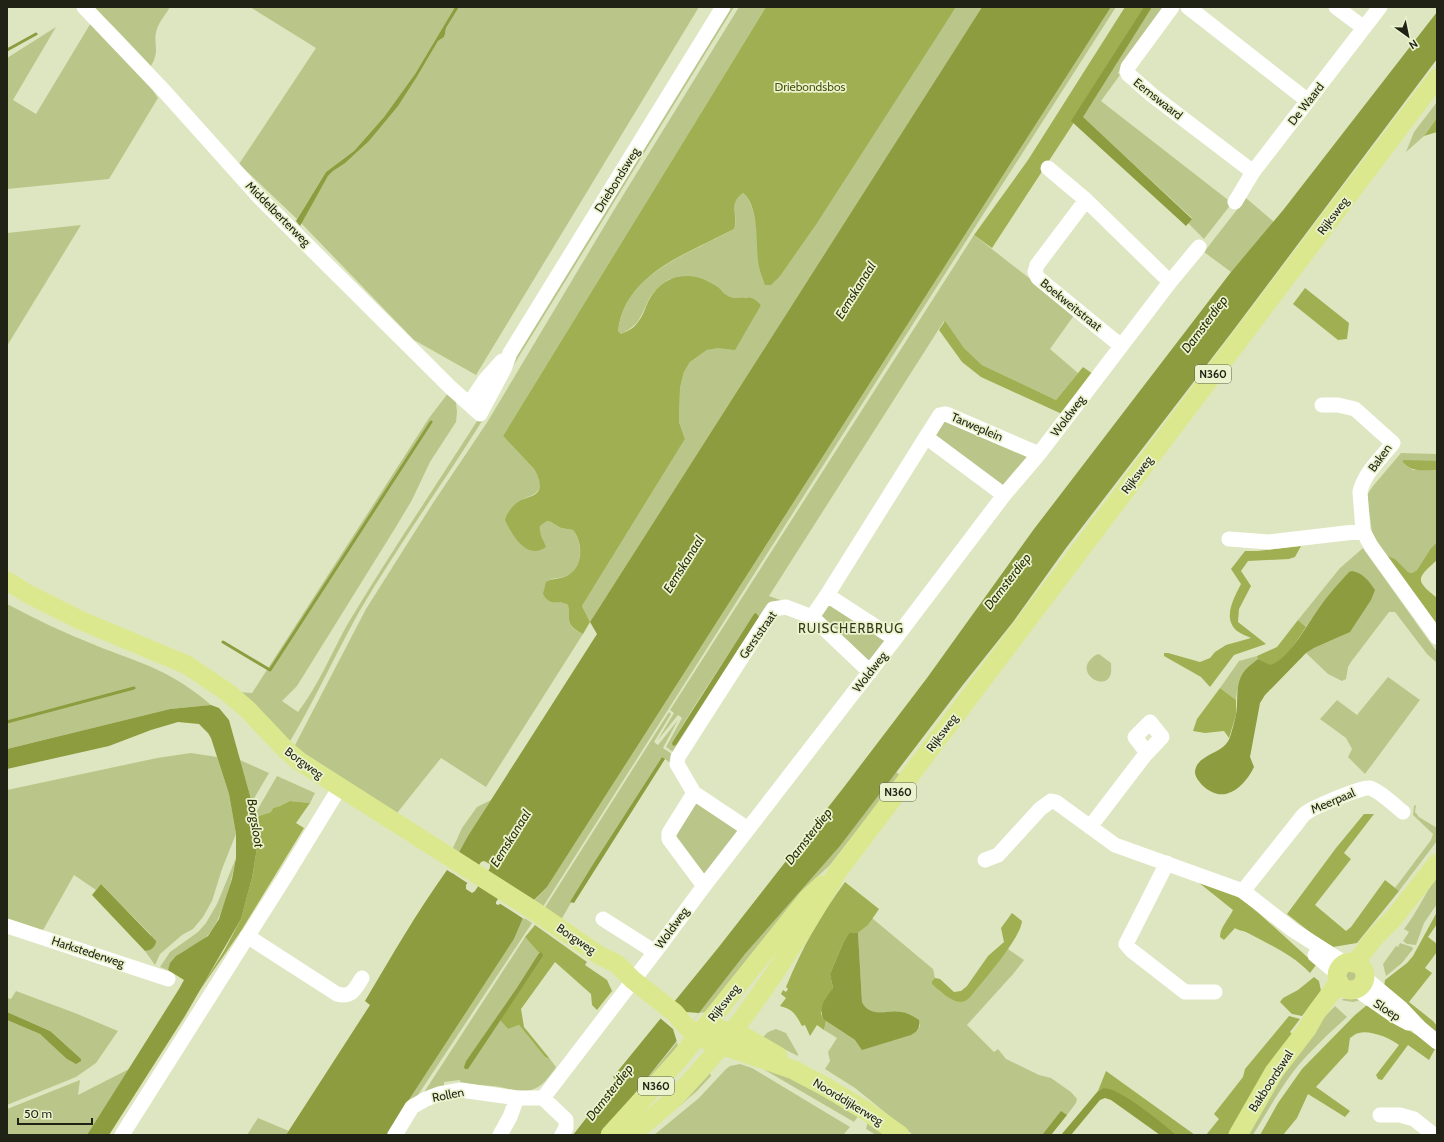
<svg xmlns="http://www.w3.org/2000/svg" width="1444" height="1142" font-family="Cabin,sans-serif">
  <style>
    .green { fill: #bac689; fill-rule: evenodd }
    .forest { fill: #9faf52 }
    .water { fill: #8d9c3e; fill-rule: evenodd }
    .pier { fill: #dee6c1 }
    .lines { fill: none; stroke-linecap: round; stroke-linejoin: round }
    .stream { stroke: #8d9c3e; stroke-width: 3 }
    .minor { stroke: #fff; stroke-width: 15 }
    .major { stroke: #dbe88e; stroke-width: 19 }
    .labels { text-anchor: middle; stroke-width: 3.5; stroke-linejoin: round; paint-order: stroke }
    .shield { fill: #ebf3ce; stroke: #5c614c; stroke-width: 1 }
    .shield-label { font-size: 11px; font-weight: bold; fill: #1f2214 }
    .park-label { font-size: 12px; fill: #4c5610; stroke: #ebf3ce }
    .street-label { font-size: 12px; fill: #1f2214; stroke: #ebf3ce }
    .water-label { font-size: 13px; font-style: italic; fill: #2b3109; stroke: #ebf3ce }
    .neighbourhood-label { font-size: 13px; letter-spacing: 1px; fill: #333819; stroke: #ebf3ce }
  </style>
  <rect width="100%" height="100%" fill="#dee6c1"/>
  <path class="green" d="M92,7H170C166,14 159,22 157,29C152,43 161,50 151,66L114,27Z
    M250,7H455L415,74L384,117L354,151L326,172L297,219L239,164L316,48Z
    M459,7H699L476,375L414,340L301,223L302,221L328,176L333,171L357,152L418,75L438,41L444,37L445,34L446,28Z
    M730,7H734L507,376L511,362Z
    M739,7H766L503,436L534,469C542,482 544,491 528,497C523,499 517,504 512,508L544,540C540,536 539,532 540,526L547,521L551,522L561,528L573,530C583,543 583,565 569,575C564,578 556,578 551,579L560,603H565L568,605C571,621 564,625 583,634L486,787L441,758L397,813L294,747L366,609L433,503L488,421L614,210Z
    M956,7H982L590,622L582,606L685,439L679,422L680,388L684,372L690,362L707,350L717,347L726,349L761,305L753,299L746,297L738,300L727,296L718,288L670,279C661,284 653,291 648,301C640,318 640,324 621,334L618,331C625,272 690,254 734,229C740,214 726,206 743,193C758,206 758,244 758,262L938,34Z
    M1111,7H1116L897,349L541,910L533,902L547,887Z
    M1145,7H1168L1118,73L1120,75L1101,101L1232,203L1204,239L1188,223L1192,218L1078,113Z
    M92,21L140,71L158,98L109,179L7,189V58L56,27L13,100L36,114Z
    M1437,102V118L1424,136L1406,152L1414,132Z
    M1246,198L1274,222L1231,272L1204,252Z
    M81,225L7,346V233Z
    M974,235L1075,314L1050,349L1078,373L1056,400L982,365L964,348L944,321L769,596L786,602L676,754L666,747L682,718L678,715L657,741L674,713L670,710ZM755,613L673,740L697,702Z
    M449,392L456,402L457,412L456,422L430,462L412,500L394,530L297,686L282,701L298,712C318,686 331,654 347,625C389,555 435,487 479,418L482,421C442,485 397,547 359,612C335,655 315,700 289,743L238,692L252,693L429,418Z
    M945,420L1030,455L1004,489L935,437Z
    M1401,453L1437,454V461H1402L1413,470H1437V542L1431,548L1417,570L1412,573L1408,572L1385,557L1372,532L1367,495L1373,486Z
    M1363,548L1437,652V663L1427,654L1395,612H1389L1351,662L1348,667L1346,679L1342,681L1328,674L1306,653L1314,648L1343,635L1349,572L1320,606L1306,627L1298,620L1340,568Z
    M831,601L888,639L870,663L820,616Z
    M7,604C35,619 65,633 95,645C119,655 143,662 166,674C183,683 197,693 211,705L170,709L7,749Z
    M1099,654L1111,663C1111,667 1112,672 1110,676C1103,691 1076,673 1091,659C1094,656 1095,655 1099,654Z
    M1257,656L1258,659L1246,669L1237,691L1236,700L1220,688L1239,661Z
    M1388,677L1420,700L1365,774L1348,757L1352,749L1346,738L1320,719L1337,700L1357,715Z
    M669,712L671,714L654,742L658,745L678,720L663,748L675,756L672,764L662,757L595,861L561,920L544,909Z
    M191,753L217,757L229,794L236,834L222,869L212,901L203,917L193,929L182,935L160,954L155,965L145,951H148L151,935L103,886L101,884L96,890L74,875L42,932L7,922V790L157,758Z
    M240,760L269,773L252,802Z
    M896,772L900,775L830,865L816,878L706,1012L699,1013L745,954L840,846Z
    M277,776L315,793L310,803L290,801L280,806L273,808L271,812L256,817L255,814Z
    M491,800L458,854L452,850L462,828L477,807Z
    M694,801L742,829L704,877L674,835Z
    M1416,805L1415,812L1419,817L1437,828V841L1399,891L1395,888L1431,840L1433,834L1413,815L1414,806Z
    M236,858C231,882 224,916 208,935C196,949 175,948 168,970L160,967L170,952L198,932L206,923L217,904Z
    M1437,877V904L1424,923L1416,945L1407,944L1403,941L1409,932L1404,929C1417,913 1424,894 1437,877Z
    M523,918L526,919L532,923L410,1107L391,1135H386L514,939Z
    M872,918L933,969L935,978L932,981L940,991L959,1002L990,971L1008,949L1024,960L1014,973L967,1025L994,1052L998,1049L1006,1059L1039,1075L1051,1078L1071,1092L1077,1099L1076,1103L1067,1115L1061,1112L1042,1135H913L855,1088L825,1069L830,1061L828,1052L837,1038L824,1030L826,1021L855,1040L917,1031L920,1026L918,1020C912,1017 905,1012 898,1012C884,1011 870,1017 862,1002L858,933L868,925Z
    M525,937L539,953L516,989L466,1061L465,1069L468,1068L500,1020L508,1029L519,1025L545,1057L550,1059L556,1067L555,1069C550,1075 545,1083 538,1087C525,1096 507,1087 493,1086C482,1085 472,1085 461,1086L460,1080L444,1082V1089L419,1100Z
    M1400,943L1412,947L1413,949L1402,963L1386,976L1383,964L1396,946L1398,947Z
    M1356,970L1358,977L1356,982L1351,983L1347,982L1345,973L1346,971Z
    M16,991L75,1013L118,1031L96,1063L76,1077L7,1105V1020L40,1034L48,1041L50,1031L7,1012V998L11,999Z
    M1352,996L1364,999L1353,1002L1341,1000Z
    M1335,1006L1347,1017C1328,1034 1309,1052 1293,1072C1278,1092 1266,1114 1253,1135H1244L1311,1031Z
    M776,1029L786,1033L798,1054V1056L762,1038L768,1032Z
    M677,1042L678,1046L608,1127Z
    M755,1060L859,1115L854,1122L763,1069Z
    M740,1064L752,1068L850,1127L843,1135H654L699,1098L726,1069L730,1066Z
    M129,1069L87,1135H7V1109L80,1080L78,1095Z
    M710,1073L711,1076L697,1091L645,1135Z
    M258,1118L289,1131L286,1135H247Z
    M868,1121L888,1135H876L866,1129Z"/>
  <path class="forest" d="M766,7H956L817,223L780,276L771,285H765C762,277 759,269 758,261C756,242 759,206 743,193C727,205 739,214 734,229C690,253 625,272 618,331L621,334C628,331 634,328 638,322C644,315 645,307 649,300C660,279 681,271 703,279C708,282 714,284 719,288C722,291 724,294 728,296C737,301 746,295 754,299C757,301 759,303 761,305L735,350L717,348L707,350L690,362L684,372L680,388L679,422L685,439L582,606L590,622L583,634C564,624 571,621 568,605C561,599 550,608 543,594L546,582C553,578 560,579 567,576C584,567 583,542 573,530L561,528L551,522L547,521L540,526C539,534 543,539 546,547C527,561 512,535 505,520C507,513 512,506 518,502C522,499 528,498 532,496C545,491 539,477 534,469L503,436Z
    M1125,7H1145L1075,119L1073,124L992,248L974,235L1028,160Z
    M1437,118V132L1424,136Z
    M1305,288L1349,323L1347,339L1338,340L1293,304Z
    M945,321L964,348L982,365L1056,400L1083,367L1093,374L1062,414L981,377L962,362L939,330Z
    M1404,460L1437,461V470C1422,470 1412,473 1402,461Z
    M1437,542V560C1416,579 1415,580 1437,598V627L1387,556L1395,559L1408,572L1412,573L1417,570L1431,548Z
    M1301,546L1295,557L1289,559L1248,561L1241,571L1251,586L1239,609L1238,622L1266,644L1234,655L1210,687L1201,677L1164,656V653H1168L1200,662L1210,658L1215,652L1226,645L1251,638C1247,636 1241,634 1237,631C1222,618 1234,598 1241,584L1231,569L1245,551H1258Z
    M1298,620L1306,627C1298,639 1284,662 1270,666L1258,659L1257,656L1277,647Z
    M1220,688L1236,700V715L1229,738L1224,731L1205,733L1193,731L1197,719Z
    M290,801L310,803L296,823L304,828L241,931L195,997L224,951L241,919L252,878L257,848L255,822L256,817L271,812L273,808L280,806Z
    M1364,814H1374L1344,853L1351,859L1315,905L1346,931L1351,927L1385,880L1399,891L1357,943L1333,947L1320,940L1287,914L1336,848Z
    M845,882L879,909L868,925L858,933H849L844,941L830,974L833,988L821,1013L823,1019L826,1021L824,1030L817,1025L810,1036L805,1025L802,1026C796,1015 793,1009 780,1006L786,998L781,994L783,990L786,992L788,989L786,987C802,948 820,916 845,882Z
    M1198,882L1235,895L1252,907L1316,965L1310,973C1292,954 1268,944 1246,932C1242,930 1239,931 1235,928L1224,940L1220,937C1220,927 1229,919 1233,910Z
    M1437,912V924L1428,937L1437,944V952L1425,968L1432,973L1409,1002L1433,1021L1437,1026L1436,1032L1384,987L1385,980L1407,963L1413,956Z
    M1012,913L1022,921C1021,938 983,981 971,996C968,999 965,1002 960,1002C950,1001 939,990 932,984V981L935,978L940,979L954,992L961,991L967,986L988,956L1004,942L1001,928Z
    M535,925L587,962L585,965L607,980L612,991L597,1010L592,1005L591,994L555,962L521,1009L524,1027L550,1059L545,1057L519,1025L508,1029L500,1020L542,958L540,952L539,953L525,937Z
    M1314,977L1319,981L1321,991L1302,1016L1292,1014L1280,1002L1283,998L1298,990Z
    M1367,1005L1418,1036L1435,1049L1429,1060L1408,1045L1382,1080L1378,1079L1376,1075L1399,1045C1390,1038 1370,1030 1359,1033C1356,1033 1353,1036 1350,1038L1348,1052L1316,1087L1350,1111L1345,1117L1308,1094L1297,1118L1283,1135H1260L1278,1103L1302,1069L1355,1015Z
    M1289,1016L1300,1019L1290,1032L1292,1034L1233,1135H1206L1219,1119L1214,1114L1243,1077L1245,1069Z
    M1106,1071L1195,1135H1177L1123,1096L1103,1088L1098,1091Z"/>
  <path class="water" d="M455,7H459L446,28L445,34L444,37L438,41L418,75L398,106L369,141L345,163L333,171L328,176L300,226L296,221L326,172L354,151L384,117L415,74Z
    M982,7H1111L547,887L532,902L528,899L518,915L523,918L514,939L386,1135H286L370,1005L365,1001C391,957 417,912 447,870L452,873L458,854L468,836L597,634L590,622ZM484,861L490,864V868L475,891L472,893L466,889V885L481,862ZM507,885L511,888L500,904L498,905L496,904V902Z
    M1144,7H1152L1083,117L1192,219L1186,226L1071,121Z
    M1437,12V59L1232,332L1066,548L1013,622L962,686L840,846L745,954L699,1013L602,1135H573L616,1080L613,1077L718,948L844,787L927,678L1034,529L1231,272L1284,209Z
    M1352,571C1363,573 1369,581 1375,590L1371,600L1350,632L1314,648L1306,653L1265,695L1260,703L1250,757L1254,767C1247,782 1230,801 1212,792C1208,790 1205,788 1202,785C1199,781 1195,777 1195,772C1196,756 1218,754 1226,744C1230,740 1231,733 1233,727C1234,723 1235,719 1236,715C1239,699 1234,683 1246,669C1250,665 1254,662 1258,659L1270,665C1289,660 1309,621 1321,605C1329,594 1339,583 1349,572Z
    M756,613L759,617L676,745L673,746L672,743L754,614Z
    M211,705L219,708L229,720L256,817L255,822L257,848L252,878L241,919L185,1016L109,1135H87L179,989L184,980L168,970L170,963L176,956L208,936L219,919L232,879L236,858V834L229,794L211,738L208,733L199,724L178,722L151,730L109,746L7,769V749L170,709Z
    M662,757L665,759L574,903L570,902L595,861Z
    M101,884L156,941C156,947 150,951 145,951L92,895Z
    M849,933H858L862,1002C871,1019 887,1009 901,1012C908,1013 913,1016 919,1020C920,1028 918,1031 911,1035L862,1050L855,1040L823,1019C819,1004 825,1000 833,988L830,974L844,941Z
    M541,952L543,955L542,958L468,1069H465L464,1067L466,1061L516,989L539,953Z
    M7,1012L50,1031L81,1059V1061L76,1064L67,1059L40,1034L7,1020Z
    M1103,1088C1121,1088 1161,1123 1177,1135H1160L1111,1100L1105,1098L1100,1100L1071,1135H1061L1098,1091Z
    M1061,1111L1067,1115L1051,1135H1042Z"/>
  <path class="pier" d="M459,857L479,869L469,884L446,869L448,868L451,870Z
    M508,888L528,902L520,914L524,917V919L499,903Z
    M673,1002L686,1012L699,1013L677,1042L673,1029L660,1018Z"/>
  <g class="lines">
    <path class="stream" d="M7,50L36,34
      M223,642L270,670L431,422
      M7,722L134,688"/>
    <path class="minor" d="M84,7L165,92L260,198L450,387L480,414L504,369L510,353L723,7
      M1172,7L1128,67L1127,71L1128,74L1152,95L1253,172
      M1188,7L1308,101
      M1336,7L1364,28
      M1048,168L1086,200L1170,282
      M1086,200L1037,265L1035,272L1038,278L1121,346
      M1235,202L1253,172L1380,7
      M469,404L485,380L502,361
      M1322,405H1338L1355,409L1393,443C1382,457 1364,473 1360,492L1363,531L1371,546L1437,637
      M1004,495L926,437L940,415L946,414L1039,454
      M1229,539L1269,542L1363,531
      M827,595L895,639
      M812,617L870,672
      M694,793L677,764L678,757L769,615L773,609L786,607L812,617L827,595L926,437
      M1090,827L1145,755L1162,737L1150,722L1135,737L1147,753
      M985,860L998,855L1040,809L1051,801L1056,802L1115,845L1243,891L1293,930L1346,964
      M1167,863L1126,944L1131,950L1185,992H1215
      M704,886L669,839V833L694,793L748,829
      M1243,891L1298,822C1301,818 1304,813 1309,811C1317,806 1363,786 1370,788C1380,791 1394,805 1403,812
      M603,919L655,952
      M7,926L168,979
      M247,936L337,994C352,998 355,989 362,978
      M1315,955L1333,970L1338,975
      M1365,978L1401,1008L1420,1028L1437,1042
      M1356,989L1395,1016L1408,1023
      M543,1098L566,1120V1128L562,1135
      M1380,1115H1400L1414,1119L1434,1135
      M122,1135L285,877L340,787
      M395,1135L412,1107L426,1099L439,1094L461,1090L517,1098H543L655,952L704,886L895,639L1004,495L1039,454L1170,282L1199,247
      M500,1135L510,1117L517,1098"/>
    <path class="major" d="M7,581L28,594L82,621L187,665L227,692L247,709L285,749L299,761L539,914L599,955L617,964L633,980L675,1013L684,1024L698,1037L794,1070L826,1087L866,1111L900,1135
      M1337 976a14 14 0 1 1 28 0a14 14 0 1 1-28 0Z
      M1353,963L1358,959L1376,936L1394,918L1437,863
      M720,1029L745,1037L778,1056
      M610,1135L680,1058L808,898L822,885
      M631,1135C648,1120 668,1106 683,1089C745,1024 793,948 838,871L1437,78
      M1238,1135L1274,1072L1307,1029L1316,1013L1339,982"/>
  </g>
  <g class="labels">
    <g class="shield">
      <rect x="1195" y="365" width="36" height="18" rx="3"/>
      <rect x="880" y="783" width="36" height="18" rx="3"/>
      <rect x="638" y="1077" width="36" height="18" rx="3"/>
    </g>
    <g class="shield-label">
      <text x="1213" y="378">N360</text>
      <text x="898" y="796">N360</text>
      <text x="656" y="1090">N360</text>
    </g>
    <g class="park-label">
      <text x="810" y="91">Driebondsbos</text>
    </g>
    <g class="street-label">
      <text transform="translate(1158 99) rotate(38)" y="4">Eemswaard</text>
      <text transform="translate(1306 104) rotate(-52)" y="4">De Waard</text>
      <text transform="translate(617 180) rotate(-58)" y="4">Driebondsweg</text>
      <text transform="translate(278 214) rotate(45)" y="4">Middelberterweg</text>
      <text transform="translate(1333 216) rotate(-53)" y="4">Rijksweg</text>
      <text transform="translate(1071 305) rotate(39)" y="4">Boekweitstraat</text>
      <text transform="translate(1068 416) rotate(-53)" y="4">Woldweg</text>
      <text transform="translate(977 427) rotate(23)" y="4">Tarweplein</text>
      <text transform="translate(1380 458) rotate(-54)" y="4">Baken</text>
      <text transform="translate(1137 475) rotate(-53)" y="4">Rijksweg</text>
      <text transform="translate(758 635) rotate(-55)" y="4">Gerststraat</text>
      <text transform="translate(870 672) rotate(-52)" y="4">Woldweg</text>
      <text transform="translate(942 733) rotate(-53)" y="4">Rijksweg</text>
      <text transform="translate(304 763) rotate(36)" y="4">Borgweg</text>
      <text transform="translate(1333 801) rotate(-23)" y="4">Meerpaal</text>
      <text transform="translate(672 928) rotate(-54)" y="4">Woldweg</text>
      <text transform="translate(576 939) rotate(34)" y="4">Borgweg</text>
      <text transform="translate(88 952) rotate(18)" y="4">Harkstederweg</text>
      <text transform="translate(724 1003) rotate(-52)" y="4">Rijksweg</text>
      <text transform="translate(1387 1010) rotate(33)" y="4">Sloep</text>
      <text transform="translate(1271 1081) rotate(-57)" y="4">Bakboordswal</text>
      <text transform="translate(448 1095) rotate(-11)" y="4">Rollen</text>
      <text transform="translate(848 1102) rotate(31)" y="4">Noorddijkerweg</text>
    </g>
    <g class="water-label">
      <text transform="translate(855 290) rotate(-58)" y="5">Eemskanaal</text>
      <text transform="translate(1204 324) rotate(-53)" y="5">Damsterdiep</text>
      <text transform="translate(683 564) rotate(-58)" y="5">Eemskanaal</text>
      <text transform="translate(1007 581) rotate(-52)" y="5">Damsterdiep</text>
      <text transform="translate(256 823) rotate(81)" y="5">Borgsloot</text>
      <text transform="translate(808 836) rotate(-52)" y="5">Damsterdiep</text>
      <text transform="translate(510 838) rotate(-58)" y="5">Eemskanaal</text>
      <text transform="translate(609 1092) rotate(-52)" y="5">Damsterdiep</text>
    </g>
    <g class="neighbourhood-label">
      <text x="851" y="633">RUISCHERBRUG</text>
    </g>
  </g>
  <rect width="1444" height="1142" fill="none" stroke="#1f2214" stroke-width="16"/>
  <g transform="translate(1408 36) rotate(147)" stroke="#ebf3ce" stroke-width="3" paint-order="stroke">
  <path d="M0-3L7 15L0 10L-7 15Z" fill="#1f2214"/>
  <text y="-6" font-size="11" font-weight="bold" text-anchor="middle" fill="#1f2214">N</text>
  </g>
  <path d="M18 1118v6h74v-6" fill="none" stroke="#1f2214" stroke-width="2"/>
  <text x="24" y="1118" font-size="12" fill="#1f2214" stroke="#ebf3ce" stroke-width="3" paint-order="stroke">50 m</text>
</svg>
